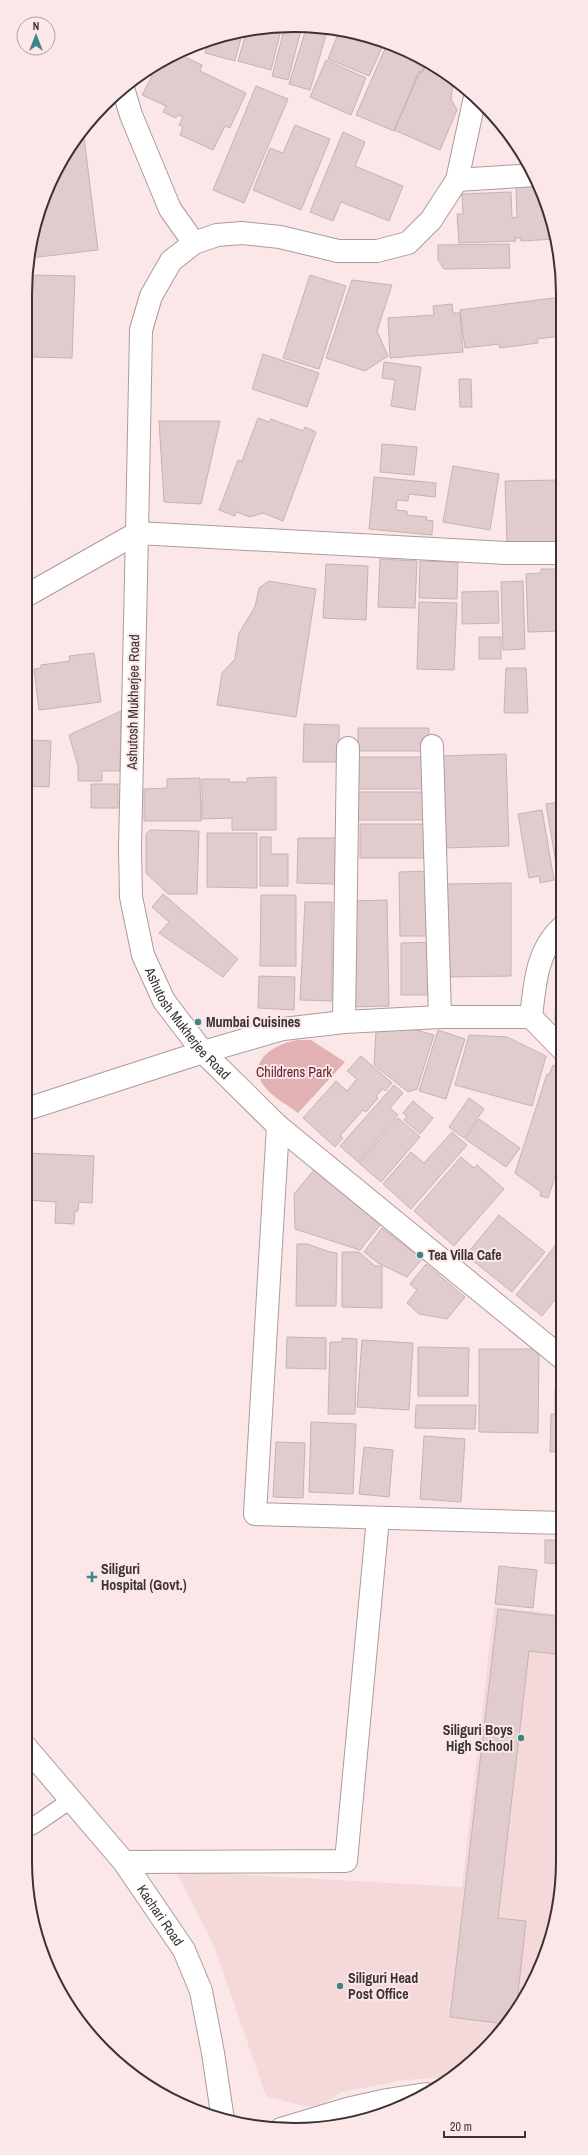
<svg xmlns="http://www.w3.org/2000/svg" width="588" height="2155" font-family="'Archivo Narrow',sans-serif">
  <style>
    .built { fill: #f5d9da }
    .green { fill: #e2b1b3 }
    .building { fill: #e0cccd; stroke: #c6b2b3 }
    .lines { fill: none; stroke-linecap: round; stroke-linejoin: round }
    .lane-casing { stroke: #ad9b9b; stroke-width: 18 }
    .street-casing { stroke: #ad9b9b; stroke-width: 24 }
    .secondary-casing { stroke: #ad9b9b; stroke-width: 24 }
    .lane { stroke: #fff; stroke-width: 16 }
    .street { stroke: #fff; stroke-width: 22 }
    .secondary { stroke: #fff; stroke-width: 22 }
    .poi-dot { fill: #3e8686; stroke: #fbe7e8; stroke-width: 1.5 }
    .labels { text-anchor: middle; stroke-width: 4; stroke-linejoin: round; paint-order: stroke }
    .street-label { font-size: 14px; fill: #3a3233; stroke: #fbe7e8 }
    .poi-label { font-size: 14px; font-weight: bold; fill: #3a3233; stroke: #fbe7e8; text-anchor: start }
    .park-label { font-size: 14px; fill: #5d1e27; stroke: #fbe7e8 }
    .rim { fill: none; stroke: #3a3233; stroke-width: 2 }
  </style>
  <rect width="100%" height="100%" fill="#fbe7e8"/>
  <path class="built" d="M494,1607L563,1614V1861L558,1913L543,1964L518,2010L454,2077L405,2080L341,2092L316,2109L266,2096L214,1946L176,1871L462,1887Z"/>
  <path class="green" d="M298,1040H311L345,1062L298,1113C288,1105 272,1097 264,1086C245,1061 276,1043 298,1040Z"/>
  <path class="building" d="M294,25L302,26L288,80L272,76L285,26Z
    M282,26L271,70L238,61L247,30Z
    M307,26L328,28L310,90L289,84Z
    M340,29L384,43L369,76L328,59Z
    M243,30L235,61L205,53L209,40Z
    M387,44L416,55L426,62L422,72L419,71L394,131L356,115Z
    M177,53L202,65L200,71L246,93L230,128L225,126L213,150L180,135L183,127L179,125L183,117L178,115L176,118L163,112L166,106L142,95L152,76L147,74L150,68Z
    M326,60L366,78L351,115L310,97Z
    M427,63L453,82L451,99L457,110L440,150L394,130L420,72L422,73Z
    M256,86L288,99L244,203L213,190Z
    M295,125L330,139L301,210L253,190L270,148L283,153Z
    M83,129L98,250L30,258V242L45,191L70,145Z
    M343,132L365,142L355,166L403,186L389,221L341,202L333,221L310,212Z
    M539,186L555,239L521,241V238H515L516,241L459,243L457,214H463L462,194L511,192L512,218L517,217L516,187Z
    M509,244L510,268L444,269L438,260V245Z
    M32,275L75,276L72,358L30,357Z
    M310,275L346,286L319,369L283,358Z
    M352,280L392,285L377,331L388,356L365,371L326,358Z
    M561,297V336L537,339L538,343L500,348L499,344L465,348L460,310Z
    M452,304L453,313H460L463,352L390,358L388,318L434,315L433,306Z
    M263,354L319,373L307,407L252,389Z
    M384,362L421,367L415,410L391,406L395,380L382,378Z
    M459,379H471L472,407H460Z
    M258,418L269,422L271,419L303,431L305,427L316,432L283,521L263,513L250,517L236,512L235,516L219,510L238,460L242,461Z
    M159,421H220L201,504L164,502Z
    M382,444L417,447L414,475L380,472Z
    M453,466L499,474L490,530L443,522Z
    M374,477L436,483L435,497L409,494L408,501L397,500L396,510L407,511V515L427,517L426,520L433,521L432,535L369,529Z
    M559,480V485H561V542L507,544L505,481Z
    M380,559L417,561L415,608L378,607Z
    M420,561L458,562L457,599L419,598Z
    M326,564L368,566L366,620L323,618Z
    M541,569H556L557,573H561V631L528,632L526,574L541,573Z
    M269,581L316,589L296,717L217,705L222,673L235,659L239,633L255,607L259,588Z
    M523,581L525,649L503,650L501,582Z
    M498,591L499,623L462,624V592Z
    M419,602L457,603L454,670L417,669Z
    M479,637H501V659H479Z
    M94,653L101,702L39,710L34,669L41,668V665L70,661L69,656Z
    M506,668H526L528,713H504Z
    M121,711L120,771H102V781H78V766L69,735Z
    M304,724L339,725V762H303Z
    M358,728H429V751H358Z
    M29,740L51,741L49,787L28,786Z
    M506,754L509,846L445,848L441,756Z
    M357,757H429V789H357Z
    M276,777V830H232V818L202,819V779H229L230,782H247V778Z
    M200,778L201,821H144V789L167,788V779Z
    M91,784H118V808H91Z
    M358,792H428V820H358Z
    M561,802L562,881H559L546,804Z
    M542,810L554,880L540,883L539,876L529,878L518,814Z
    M360,824H427V858H360Z
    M150,830L199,831L197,894H168L146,873V834Z
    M207,833H257V888L207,887Z
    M260,837H271V854H288V886H260Z
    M298,838H336L335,884L297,883Z
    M432,871V936H400L399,872Z
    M511,883V976L445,977V884Z
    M163,894L238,959L223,977L159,933L169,922L152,907Z
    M261,895H296V966H260Z
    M387,900L389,1006L350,1007L348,901Z
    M305,902H332V1001L300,1000Z
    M434,942V995H401V943Z
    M259,976L295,977L294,1010L258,1008Z
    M556,988H562V1021H555Z
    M409,1028L434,1035L417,1089L408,1092L374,1065L376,1030Z
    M438,1030L465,1039L446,1099L419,1091Z
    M469,1035L507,1037L546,1056L532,1106L455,1085Z
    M361,1056L392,1083L385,1091L383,1089L376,1096L378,1098L366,1112L363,1110L340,1136L343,1138L335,1147L303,1118L336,1081L347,1091L357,1079L347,1071Z
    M553,1065L562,1067V1156L548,1198L540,1196L541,1192L515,1173L547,1074L549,1075Z
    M394,1085L403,1093L390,1108L398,1115L358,1162L340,1146Z
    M469,1098L484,1109L464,1138L449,1127Z
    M413,1101L433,1118L420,1134L404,1120L407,1116L403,1113Z
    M398,1118L420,1137L381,1182L359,1163Z
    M479,1119L520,1148L506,1167L465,1139Z
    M452,1132L467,1145L411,1209L383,1184L411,1152L424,1163Z
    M27,1153L94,1156L92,1203L79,1202L78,1211H75L74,1224L55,1223L56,1202L27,1200Z
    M461,1157L474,1168L477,1165L504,1189L454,1246L414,1211Z
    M314,1170L381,1224L360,1250L295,1229L294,1194Z
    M562,1193V1213L555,1211Z
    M499,1215L545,1252L512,1292L466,1255Z
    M382,1228L422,1259L407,1277L378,1263L364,1252Z
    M562,1237V1291L542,1316L516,1295Z
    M297,1244H307L330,1252L337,1253L336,1306H296Z
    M342,1252H359L375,1266H382V1308L342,1307Z
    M426,1264L465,1297L447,1319L419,1314L407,1303L417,1290L410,1284Z
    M287,1337L326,1338V1369L286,1368Z
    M342,1338L357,1339L355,1414H328L330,1342H342Z
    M362,1340L413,1343L409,1410L357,1407Z
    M418,1347L469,1348L468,1396H418Z
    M479,1349H539L538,1433L479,1432Z
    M561,1385H562V1452H550L551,1414H555V1390Z
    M416,1405H476L475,1429L415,1428Z
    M311,1422L356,1424L353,1494L309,1492Z
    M424,1436L465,1439L461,1502L420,1499Z
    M276,1442L305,1443L303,1498L273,1497Z
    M364,1447L393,1450L389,1497L359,1494Z
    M556,1454H562V1505H556Z
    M545,1540H563V1564L545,1563Z
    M499,1566L537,1570L533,1608L495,1604Z
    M498,1609L563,1617V1655L529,1651L498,1918L526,1921L516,2012L505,2024L450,2017Z"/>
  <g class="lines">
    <defs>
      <path id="lane" d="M25,1829L33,1826L71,1800"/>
      <g id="street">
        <path d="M457,180L535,175"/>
        <path id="s1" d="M561,553H506L137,533L130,848L131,897L143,955L164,1001L203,1052L278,1126L562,1358"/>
        <path d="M432,746L440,1017"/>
        <path d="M531,1017C535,984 536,951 562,927"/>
        <path d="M344,1022L348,748"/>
        <path d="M27,1109L203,1052L283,1029L344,1022L440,1017H531L562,1049"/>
        <path d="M278,1126L255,1514L563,1523"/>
        <path d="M124,1862L346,1861L378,1518"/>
        <path d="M281,2129L347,2109L387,2100L426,2094"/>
      </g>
      <g id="secondary">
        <path d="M123,88L131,115L170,209L194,243"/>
        <path d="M29,594L137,533L141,330L151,296L171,261L194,243L217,235L242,233L280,237L338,251H377L408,243L431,220L457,180L475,97"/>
        <path id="s2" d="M25,1746L124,1862L184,1950L201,1991L213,2053L223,2120"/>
      </g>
    </defs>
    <use href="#lane" class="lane-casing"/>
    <use href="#street" class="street-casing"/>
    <use href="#secondary" class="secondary-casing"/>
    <use href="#lane" class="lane"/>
    <use href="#street" class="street"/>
    <use href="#secondary" class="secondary"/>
  </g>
  <g class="poi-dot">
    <circle cx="198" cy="1022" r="4"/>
    <circle cx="420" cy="1255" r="4"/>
    <path d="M90 1571h4v4h4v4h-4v4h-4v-4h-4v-4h4z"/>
    <circle cx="521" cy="1738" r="4"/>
    <circle cx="340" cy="1986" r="4"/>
  </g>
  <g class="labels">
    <g class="street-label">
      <text transform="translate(133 702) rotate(-89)" y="5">Ashutosh Mukherjee Road</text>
      <text dy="5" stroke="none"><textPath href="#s1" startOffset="930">Ashutosh Mukherjee Road</textPath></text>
      <text dy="5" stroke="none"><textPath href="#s2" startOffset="217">Kachari Road</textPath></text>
    </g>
    <g class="poi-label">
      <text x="206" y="1027">Mumbai Cuisines</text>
      <text x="428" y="1260">Tea Villa Cafe</text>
      <text x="101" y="1574">Siliguri<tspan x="101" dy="16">Hospital (Govt.)</tspan></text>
      <text x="513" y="1735" text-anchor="end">Siliguri Boys<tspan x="513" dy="16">High School</tspan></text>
      <text x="348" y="1983">Siliguri Head<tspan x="348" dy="16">Post Office</tspan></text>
    </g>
    <g class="park-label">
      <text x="294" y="1077">Childrens Park</text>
    </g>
  </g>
  <path d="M0 0H588V2155H0ZM294 32H294A262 262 0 0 1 556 294V1861A262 262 0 0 1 294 2123H294A262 262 0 0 1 32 1861V294A262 262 0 0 1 294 32Z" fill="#fbe7e8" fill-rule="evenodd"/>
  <path class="rim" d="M294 32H294A262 262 0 0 1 556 294V1861A262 262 0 0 1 294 2123H294A262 262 0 0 1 32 1861V294A262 262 0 0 1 294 32Z"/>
  <g transform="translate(36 36)"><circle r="19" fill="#fbe7e8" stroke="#ae9fa0"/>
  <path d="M0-3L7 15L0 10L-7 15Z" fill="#3e8686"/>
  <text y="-6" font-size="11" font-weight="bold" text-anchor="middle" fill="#3a3233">N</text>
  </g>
  <path d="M444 2131v6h81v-6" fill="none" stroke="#3a3233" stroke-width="2"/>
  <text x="450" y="2131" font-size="12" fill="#3a3233" stroke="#fbe7e8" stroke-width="3" paint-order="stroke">20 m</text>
</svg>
